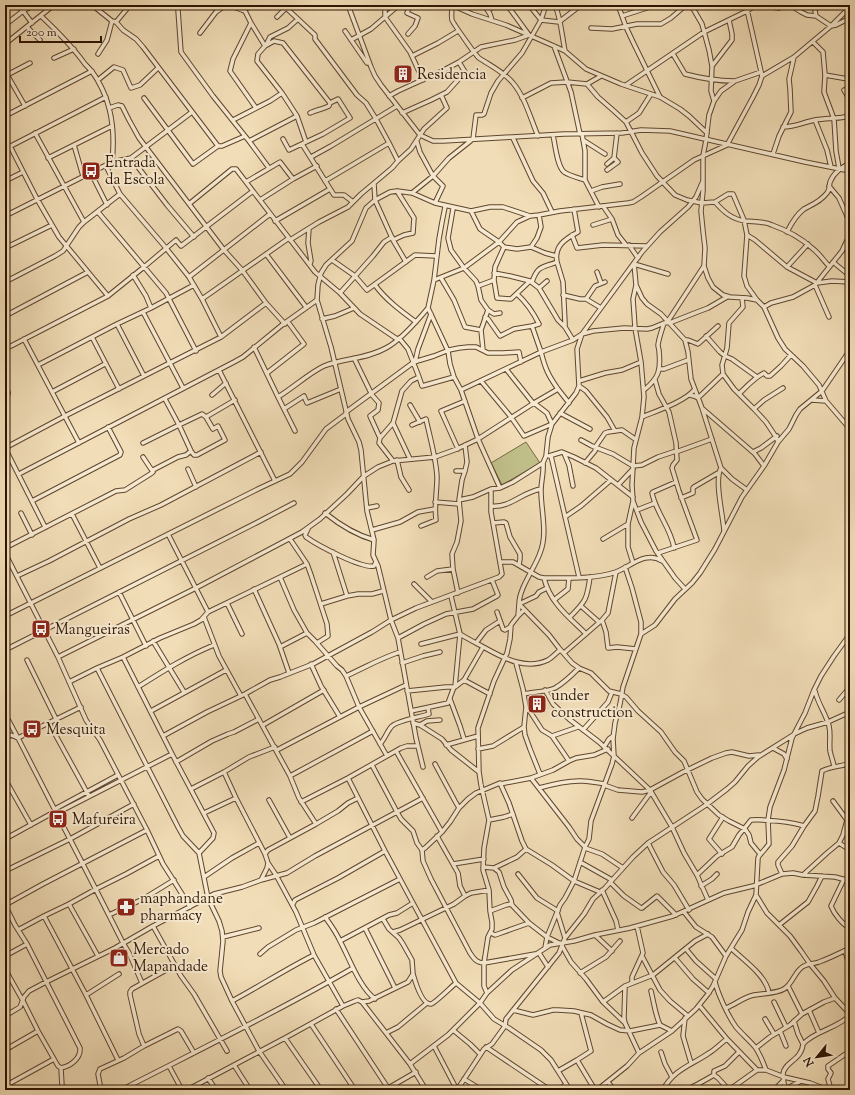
<svg xmlns="http://www.w3.org/2000/svg" width="855" height="1095" font-family="'Sorts Mill Goudy',serif">
  <style>
    .green { fill: #c0bf8a; stroke: #776a45 }
    .lines { fill: none; stroke-linecap: round; stroke-linejoin: round }
    .minor-casing { stroke: #5f462e; stroke-width: 5.5 }
    .minor { stroke: #f6e9d0; stroke-width: 3.5 }
    .labels { text-anchor: middle; stroke-width: 4; stroke-linejoin: round; paint-order: stroke }
    .poi-label { font-size: 15px; fill: #2e1400; stroke: #f6e9d0; text-anchor: start }
  </style>
  <rect width="100%" height="100%" fill="#f1ddb7"/>
  <filter id="stains"><feTurbulence type="fractalNoise" baseFrequency=".005" numOctaves="4"/><feColorMatrix values="0 0 0 0 .2 0 0 0 0 .09 0 0 0 0 .02 0 0 0 .5 -.17"/></filter>
  <radialGradient id="worn" r=".72"><stop offset=".6" stop-color="#630" stop-opacity="0"/><stop offset="1" stop-color="#630" stop-opacity=".3"/></radialGradient>
  <path class="green" d="M238,5H260L242,13Z
    M526,442L540,463L502,485L491,463Z"/>
  <g class="lines">
    <defs>
      <path id="minor" d="M92,5L112,21L116,22L123,30L136,39L143,47L218,146
        M176,5L178,10L181,52L213,96L249,141L269,168
        M228,5L245,11L251,23L265,46L258,54L257,61L282,93L297,116L306,142
        M283,5L315,35V39L357,95L366,103L376,119L389,143L398,161
        M317,5L318,7
        M348,5L371,67L375,76L381,85L420,135L433,141H443L564,134L622,133L641,130L670,131L805,162L850,171
        M386,5L385,8V17L410,52L423,80
        M452,5L472,14L506,25L554,46L565,51L586,69L621,84L660,97L680,109L689,116L707,133
        M452,5C452,10 451,16 452,20C453,23 476,56 479,58C491,66 504,72 513,83C525,97 531,120 538,136
        M484,5L490,14L492,20
        M529,5L541,20L559,22L581,5
        M555,5C561,19 562,36 565,51
        M618,5L626,27L633,42L660,97
        M691,5L702,24L709,50L712,66L711,91L714,101
        M756,5L779,8L787,5
        M790,5L801,12L807,15L816,16L831,26L836,25L850,18
        M814,5L816,16
        M488,11L494,5
        M622,16L653,6
        M277,17L286,8
        M116,22L126,10L129,5
        M32,23L23,11L34,5
        M251,23L233,59L230,71L256,108
        M5,25L23,11L18,5
        M27,27L40,40
        M591,28L612,29L637,24H661L671,18L686,5
        M345,31L358,50L367,63
        M200,33L216,12L226,5
        M408,34L415,26L418,18L407,13L410,5
        M351,40L371,29L399,5
        M813,42L823,52L825,75L824,92L834,119L836,151L839,168
        M5,44L54,5
        M266,45L270,37L288,28L298,19
        M265,46L274,41L283,43L330,103
        M554,46L571,92L580,134
        M98,54L107,40L112,21
        M673,54L685,74C700,78 719,81 734,81
        M412,56L438,43L458,31
        M54,58L74,49
        M712,66L732,40V34L729,20
        M5,71L25,106
        M761,72L735,81L721,91L714,101L709,115L706,140L703,156V191L701,211L703,231L705,248L704,266L708,278L713,287L723,295L730,297L747,298L757,300L764,307L778,338L785,349L803,366L819,385L826,401L850,429
        M7,75L30,63
        M825,75L848,79L850,78
        M762,76L794,57
        M98,80L114,67L123,70L131,88L140,85L158,68
        M587,84L598,97L614,111L626,122L642,153L657,176L675,195L687,200L702,203L715,202C723,211 731,219 745,221C754,222 764,221 772,225C786,230 801,238 812,248C819,253 823,260 829,266
        M626,85L704,32L747,11L756,5
        M844,90L850,100
        M389,96L398,91L442,71L459,62L481,47L515,40L529,35L507,5
        M144,98L193,164L218,146H222L245,136
        M522,98L551,83L567,82L587,84L601,76
        M109,108L118,105L122,106L129,120L139,138L224,250L242,270L266,303L285,324
        M402,113L431,100L447,92L465,72L459,62
        M5,116L92,71
        M233,120L270,101L282,93
        M815,120L827,150L831,167
        M626,122L639,113L651,94
        M783,127C795,127 804,122 815,120C827,118 838,119 850,116
        M35,133L84,222
        M582,134L585,151V180L599,207
        M553,135C555,144 557,166 564,172C570,176 579,178 585,180
        M513,138L533,181L543,193L552,212
        M283,139L289,150L323,134L350,118L338,99L330,103L329,106C323,109 316,110 310,113
        M583,140L605,154
        M249,141L297,116
        M417,142L420,152L433,176L443,186L435,203
        M302,144L334,195H344L353,202
        M74,145L83,176
        M10,146L37,199L59,237L108,296
        M5,149L106,97
        M773,154L779,136L791,112L790,89L789,79L794,57L831,26L850,7
        M311,157L331,146L397,106
        M48,158L112,126
        M131,158L167,205L194,237
        M112,162L131,158L192,112
        M607,164L614,158L617,133
        M106,166L120,194L166,248L189,277L202,299L221,337
        M607,170L618,162L614,158
        M91,173L107,205
        M5,181L23,172
        M325,181L389,143
        M246,182L280,162L293,179
        M374,184L375,200L393,240L406,262
        M829,186L839,198L850,223
        M591,191L602,187L620,184
        M412,193L433,176L449,158L473,139L476,115H482L484,114L491,93L498,81L522,53L541,20L546,5
        M260,200L293,179L317,166
        M715,202L728,194H733L744,220L747,235L744,276L747,286L757,300
        M189,204L232,169H236L315,272L340,293L360,314L397,339
        M603,206L612,219L618,235L626,245
        M445,207L442,222L439,239L434,280L428,308L448,351L450,364L454,377L461,390L478,439L500,488
        M453,209L448,238L451,250L464,268L476,281L478,286L481,300L488,310L481,330L483,350
        M471,211L480,229L499,242L504,247L517,249L531,247L537,238L541,227L539,215
        M98,212L166,293L196,351
        M5,216L112,162C115,135 112,105 98,81C95,75 90,69 85,64C72,46 57,31 41,16
        M275,221L330,189
        M593,225L612,219
        M309,229L308,243L311,261L310,264
        M787,232C791,224 796,215 804,209C813,204 820,202 827,193C830,190 829,186 830,182C834,172 841,168 850,163
        M572,235L577,248L603,245L647,246
        M747,235L755,240L787,267L817,283L832,281L850,282
        M290,240L319,222L348,207L361,194L392,168L398,161L411,149L424,129L447,108L441,95
        M393,240L404,235L413,233L414,218L397,191
        M629,245L638,258
        M504,247L495,267L494,280L497,298L511,299L530,281
        M531,247L545,253L556,256
        M5,248L52,225
        M266,254L306,307
        M332,260L355,276L367,290L415,255L436,256
        M557,262L563,282L565,323V327
        M833,262L850,276
        M634,263L636,285L633,299L634,313L635,328L641,362L644,397L642,417L634,448L632,485L633,501L641,522L656,551L675,578L685,589
        M634,264L668,274
        M787,267L808,244
        M597,272L601,283
        M494,273L510,276L530,281L539,288L558,320L565,327L573,340
        M189,277L270,214
        M441,278L454,300L465,327L481,330
        M434,280L464,268L499,242L517,222L530,216
        M5,282L55,256L63,251L79,227L84,222L120,194
        M532,282C538,265 542,268 557,262C554,246 565,239 578,232L574,209
        M375,285C386,300 401,311 416,322
        M636,285L642,298L647,304L661,314L685,340L688,352L691,379L702,408L721,468L732,479L747,490
        M815,285L829,317
        M478,286L494,280
        M539,288L547,281
        M340,293L373,256L384,242L392,237
        M563,295L580,299H586L601,308
        M742,298L743,307L729,323L727,348L722,365L723,374L734,389L754,409L766,422L776,437L778,442
        M202,299L289,238
        M586,299L595,286L605,282
        M764,307L771,303L793,297L815,285L842,251L850,234
        M151,308L194,285
        M488,310L494,314L500,313
        M143,312L183,388
        M5,316L88,272
        M485,317L488,319L500,336L514,329L532,326L539,324C533,312 527,303 517,294
        M322,319L335,316L354,308
        M668,321L704,266
        M117,324L144,376
        M706,336L720,352L725,356L732,359L757,377
        M92,337L119,389
        M399,338L408,349L419,377L411,381L402,391L393,423L410,459
        M24,339L79,443
        M685,340H688L698,344L718,326
        M5,346L6,348L11,346L108,296L144,267L176,240L181,246L253,191
        M254,347L278,397C293,388 309,373 324,366C344,358 367,359 386,348C400,341 418,320 428,308
        M354,358L372,395L379,403L378,410L370,416L380,438
        M415,362L418,349L431,314
        M38,365L117,324L151,308L146,296L133,275
        M506,369L533,403
        M659,369H664L688,360
        M219,370L275,481
        M267,373L304,344L288,322
        M419,377L422,386L454,377
        M655,380L659,394L669,412L676,443L677,460L673,465L672,468L679,491L697,540L658,553
        M481,381L511,417L524,436L552,424L547,413L534,403
        M579,381L605,373L622,370L641,362
        M5,386L8,392V394L5,397
        M579,386L586,391L607,417L615,431
        M558,389L569,403
        M461,390L541,352L532,326
        M644,390C659,378 661,370 659,351C659,349 658,347 658,345C659,337 662,330 664,323
        M52,392L105,364
        M739,394C746,387 754,378 764,373L767,376H770L781,366L791,355
        M212,395L226,383
        M689,395L694,396L698,398L723,374
        M278,397L295,431
        M165,399L179,425L191,451L194,455H197L225,440L218,426L213,429L206,417
        M812,400L826,401
        M410,405L420,422
        M284,409L304,396L307,403L341,389
        M703,409L755,454L764,466
        M754,409L764,400L783,388
        M346,412L414,362L434,356L449,350L459,348L468,347H476L488,353H503L519,352L521,362
        M560,413L590,429
        M642,417C656,411 684,402 694,390
        M412,425L426,419C430,438 436,457 437,477C437,492 434,505 436,520L421,526
        M581,440L592,446L613,454L633,466L642,465L658,457L676,451
        M143,443L179,425L202,414L206,417L235,400
        M465,445L467,462L465,471
        M5,448L65,416L221,337L266,303
        M5,448L45,527
        M458,449L441,411L465,401
        M676,452L712,439
        M753,452L761,448L777,436
        M564,453L569,465L573,486
        M549,456L562,452L574,457L596,468L633,497
        M551,456L579,577
        M143,457L153,472
        M397,460L401,477L409,490
        M393,461L379,443L380,438L393,423
        M543,463C544,473 541,481 541,491C541,511 548,534 540,553C535,568 519,588 519,604L549,635L559,648L572,663L579,668L591,673L609,691L621,694L626,697L638,711L661,732L675,752L684,761L697,792L702,799L719,815L729,821L745,829L749,835L751,843L760,854
        M585,463L595,451L596,446L605,433L608,432L622,430L635,439
        M721,468C714,480 723,515 724,531
        M188,469L196,487
        M456,471H465L462,480L459,500
        M19,474L234,362L243,357L282,325L317,300
        M618,485L633,469
        M681,498L693,493V488L694,487L718,473
        M32,501L120,455L121,452L120,450L108,427
        M633,501L628,524V547L633,563
        M435,502L459,504
        M491,506C511,508 522,492 541,489
        M367,508L377,506
        M637,510L655,503
        M21,513L32,535
        M325,513C340,525 356,535 374,540
        M72,514L100,568
        M565,517L581,506L611,480
        M493,523L504,522L506,523L510,537L520,554V559L519,565
        M308,529L305,535L306,537C317,545 362,569 374,566L376,562
        M372,530L400,522L418,512L435,509
        M168,534L208,612
        M290,539L307,564L311,575L327,624L328,636L317,643
        M603,539L628,524
        M5,548L116,491L125,490L152,473L153,470L178,457L186,455L191,451
        M674,548C671,528 656,513 652,493L653,492L676,482
        M333,552L347,596
        M5,553L58,657L86,720L100,740L147,830L163,864L172,878L190,907
        M500,562H513L539,577L544,578C564,578 597,579 616,572C630,567 646,550 662,561
        M17,576L49,561L129,519L161,505L261,452
        M280,577L294,610L307,633L315,641L337,666L342,670L346,676L359,707L387,756
        M427,577L437,571L453,569
        M544,578C550,603 569,617 586,634
        M414,584L432,602
        M254,589L279,644L289,673
        M119,592L146,646
        M458,593L453,569L452,554L457,542L461,521L459,500L473,497L491,489L500,488L513,482L543,463L546,456L548,437L552,424L576,393L579,386L577,349L582,334L601,308L642,252L660,232L688,207L696,197L703,181
        M451,596L460,634C468,639 478,644 487,649C505,659 527,670 548,660C553,657 556,653 560,650
        M554,600L568,589L569,578
        M227,603L242,634
        M321,604L347,596L358,594H372L383,591
        M581,606L599,622
        M497,612L503,629L505,630L510,627
        M5,616L260,488L290,474L302,462L326,429L346,414
        M518,616L519,604L536,596L539,592L547,588
        M204,617L219,656L241,696
        M570,617C586,601 587,599 590,577
        M602,620L606,632L608,648L617,647L636,649
        M641,634L655,625L675,599L692,583L700,573L715,549L742,497L764,466L778,442L789,429L796,415L800,409L822,391L850,350
        M848,637L850,644
        M398,638L424,624L446,614L473,609L497,596L498,595L492,580
        M153,641L184,692
        M476,643L486,630L500,621
        M421,644L460,634L455,687
        M280,647L307,633
        M5,650L256,523L294,503
        M564,653L602,620L608,613L616,572
        M58,657L196,588L302,532L320,519L347,494L364,476L378,467L393,461L435,457L457,449L478,439L534,403L558,389C548,375 545,368 541,352L573,340L582,334L593,331L624,328L647,329L652,328L664,323L672,322L700,311L708,308L727,297
        M123,657L172,754L214,833L213,838L199,853L208,898L219,921L222,931L223,941L220,971L221,977L232,1001L259,1051L286,1090
        M27,660L56,719
        M402,663L423,656L440,652
        M516,663L523,689L526,707L524,727L525,735L530,749L540,774
        M311,664L321,686L340,717
        M97,668L178,827L183,836L199,853
        M346,676C364,668 381,658 400,652
        M464,680L490,694
        M69,682L97,668L123,657L160,638L194,624L201,620L208,612L307,564
        M138,687C163,671 187,656 214,645
        M545,690L553,704L569,719L599,742L650,790L672,827L684,853L697,875L708,900
        M407,691L446,687H455L464,680L483,647
        M815,691C818,704 826,714 829,726C831,734 829,743 830,751C831,756 833,761 834,766
        M245,694L290,776L299,798L316,824
        M524,694C533,692 546,692 555,688C564,683 572,675 579,668
        M450,699L460,726L464,739
        M839,700L850,687
        M526,707L531,713L542,730L552,736L569,761
        M151,711L226,670
        M411,711L448,703L454,687
        M5,714C17,735 27,756 38,777C66,832 95,887 123,943L129,953L142,983
        M49,723L89,796
        M413,723L420,725L442,739L451,750L479,772
        M263,725L324,690
        M420,725L427,721L440,720
        M583,730L608,702L612,692
        M794,734L807,728L828,722L850,712
        M163,736L207,712L245,694L270,680L280,677L313,664L372,632L391,620L416,608L499,577L502,574L493,523L491,512V489
        M552,736L578,727
        M5,738L11,735L18,738L81,707
        M380,744C385,739 387,731 392,726C399,720 420,717 429,714L428,708
        M446,745L478,736
        M604,747L609,739L613,736
        M773,748L784,754L787,759
        M478,749L493,746L524,727
        M277,750L359,707L406,685
        M396,751L442,832
        M176,762L212,741L228,734L234,732L259,719
        M435,764L455,801L459,808
        M372,765L397,812L401,819L413,831L417,843L422,850L423,861L431,879L470,953C474,959 477,963 484,963L535,954
        M847,765L850,771
        M423,767L416,738L398,638L391,620L378,566L373,555L374,540L367,511L361,450L359,442L348,419L331,347L317,300L318,285L321,273L326,265L352,241L366,208L375,200L390,192L397,191L412,193L435,203L471,211L490,207H503L530,216L539,215L560,211L628,203L633,202L641,197L694,160L727,145L753,97L759,85L762,76L746,5
        M224,772L236,798L265,854L268,863L276,875L296,912L314,955L343,1006
        M290,776L373,731
        M348,778L385,851L456,983L480,1003L494,1019L509,1028L541,1050L551,1060L570,1090
        M531,778L569,827L577,839L585,847
        M5,779L31,825
        M500,783L509,803L522,841L526,849L552,865L574,881L600,892
        M604,785L618,790L642,792L650,790L683,772L712,758L726,753L732,752L749,756L759,755
        M539,788C553,784 568,780 583,781C590,781 597,783 605,784
        M191,789L224,772L249,757L275,747
        M269,800L290,838
        M833,801L847,820
        M301,802L348,778L401,748L407,746H417
        M55,809L118,775
        M57,813L172,754
        M204,813L236,798
        M632,818L651,792
        M489,820L504,817L513,814
        M437,836L458,873L460,886L465,896
        M5,839L56,811
        M648,843L663,872L674,885L689,910
        M839,843L850,850
        M585,848L602,854L623,868
        M422,850L425,848L442,832L450,822L459,808L468,799L476,793L500,783V784L531,778L553,770L569,761L576,758L594,755L608,749
        M265,854L268,850L316,824L338,811L348,803L358,798
        M722,854L709,839L723,817
        M580,862L612,880
        M453,864L484,859
        M483,867L494,868L517,857L526,849
        M494,868L499,872L504,887L511,900L512,905
        M5,871L70,839L134,804
        M518,874L537,898L558,911
        M782,874L778,865V862L792,846L804,826L815,811L818,796L822,771C831,766 841,767 850,763
        M697,875L717,856L732,847L739,835L751,820C763,819 793,822 804,826
        M803,875L827,853L839,843L843,835L847,820L850,818
        M204,877L232,858L259,843
        M844,879L831,906C834,914 843,925 850,928
        M261,880L267,868L268,863
        M610,882L624,896L641,908H642L657,896L676,915
        M701,886L712,879L717,874
        M602,890L616,921L618,930
        M756,895L767,913L790,936L801,951L810,964L824,981L835,998L850,1014
        M69,904L98,956
        M293,904L295,900L338,878L385,851
        M5,905L15,925L27,944L80,1048C81,1058 71,1066 61,1068
        M5,905L43,884L147,830
        M490,911L506,905L511,904L529,923L547,937L559,943
        M557,912L565,938
        M684,912L696,927L712,937L726,956
        M109,915L143,899L174,880
        M44,916L86,995L118,1060
        M325,917C331,925 337,934 341,943C350,960 360,988 375,999
        M779,925L808,902L817,886L822,876
        M153,926L181,976L194,994L227,1051
        M365,928L395,988
        M18,930L44,916L69,904L96,889L126,874L159,856
        M393,932L400,930L454,904L465,896L471,893L489,890
        M491,933L495,935L498,934L529,923
        M595,935L612,951
        M223,937L259,928
        M340,941L389,915L397,913L413,903
        M562,946L571,962L586,979L603,1002L625,1023L639,1053
        M545,948L547,937L560,905L565,898L574,881L585,847L589,839L591,821L612,764L614,756L613,739L615,723L620,704L623,687L641,634V622L632,588L625,567
        M731,948C743,960 766,975 769,993
        M686,949L696,961L716,979
        M845,951L850,968
        M539,953L548,967
        M260,954L268,947L296,930L314,923L400,879
        M5,956L27,944
        M642,956L660,990L670,1001L688,1016
        M675,958L693,979L709,993
        M5,969L23,1001L38,1031L58,1066L61,1068L62,1086L58,1090
        M580,973L606,957L620,941
        M413,974C415,981 422,1005 431,1004C435,1003 451,987 456,983
        M715,982C718,994 728,1016 736,1027C742,1034 749,1040 755,1047C760,1054 763,1062 766,1070
        M632,983V977L643,953L637,926
        M788,986L802,1014
        M651,991C654,1003 655,1014 660,1025
        M487,993L484,986V963L488,937L492,929V922L490,911L489,890L483,870L484,848L489,820L481,785L479,772L478,728L494,681L507,653L510,639L511,625L518,616L524,610
        M86,995L119,974
        M232,1001C260,986 286,969 314,955
        M362,1002L410,1064L426,1090
        M603,1002L625,986L653,975L695,941L708,934
        M774,1002L786,1027
        M699,1005L727,1039L757,1070
        M726,1008C736,1004 744,997 754,995C764,993 775,994 784,989C793,984 795,970 804,966C809,963 814,964 819,962C830,958 840,953 850,948
        M336,1009L388,1088
        M513,1010L533,1015L553,1010H558L574,1011L591,1015L607,1024L620,1030L630,1031L660,1025L672,1031
        M809,1010L819,1033
        M5,1016L20,1007L24,997L29,991L46,982L115,948L153,926L214,894L242,887L261,880L287,873L315,856L423,798
        M685,1018L683,1036L691,1063
        M765,1019L774,1034
        M794,1021L798,1034L803,1044
        M625,1023L624,1018L625,986
        M311,1024L355,1090
        M453,1030L470,1044L480,1054
        M780,1031L786,1046
        M386,1033L398,1027L427,1003
        M285,1038L321,1090
        M144,1046L139,1034L130,995V992L132,989L175,965
        M434,1046L457,1090
        M486,1047L550,1090
        M756,1048L770,1037L790,1025L802,1014L824,1002L835,998
        M5,1050L38,1031
        M661,1052L665,1064L672,1077
        M577,1060L595,1090
        M410,1064L448,1035L480,1003L487,993L512,970L550,945L574,941L595,935L630,928L673,916L724,893L753,886L782,874L793,873L803,875L835,877L850,881
        M234,1065L250,1090
        M169,1066L182,1090
        M558,1071L577,1060L591,1051L581,1013
        M714,1075V1071L725,1066L739,1052
        M208,1078L216,1090
        M464,1079L482,1090
        M608,1082L614,1090
        M5,1086L54,1059
        M786,1089L801,1081
        M101,1090L98,1074L100,1069L124,1058L144,1046L178,1029L181,1031L194,1053
        M121,1090C199,1050 277,1012 353,968
        M187,1090L285,1038L343,1006L355,1001L358,1000L362,1002L369,1001L408,982L413,974L412,960L403,944L399,938L389,929L383,919
        M385,1090L416,1072
        M457,1090L484,1049L492,1044L505,1026L506,1019L510,1014L559,953L565,938L584,914L593,899L605,888L633,857L648,843L706,805L727,789L735,782L748,766L758,757L793,735
        M559,1090L566,1084
        M597,1090L627,1066L639,1053L672,1031L696,1009L708,994L713,986L726,956L742,930L748,912L756,895L758,858L759,856L765,849L769,844L768,820L770,807L784,770L792,738L805,713L814,690L821,676L834,656L850,634
        M663,1090C674,1069 692,1065 709,1053C716,1049 721,1043 727,1039
        M686,1090L698,1084L714,1075L718,1078L729,1090
        M729,1090L757,1070H766L784,1077L810,1083L828,1090
        M774,1090L783,1081
        M786,1090C784,1085 783,1079 783,1074C784,1062 802,1060 803,1044C816,1030 837,1029 850,1015
        M831,1090L828,1079L831,1073L828,1069V1066L850,1051"/>
    </defs>
    <use href="#minor" class="minor-casing"/>
    <use href="#minor" class="minor"/>
  </g>
  <defs>
    <symbol id="building-square" viewBox="-11 -11 22 22"><rect x="-9" y="-9" width="18" height="18" rx="4" fill="#8f2418" stroke="#f6e9d0"/><path d="M-4-6H4V6H1V3H-1V6H-4ZM-2.5-4.3h1.7v1.8h-1.7ZM.8-4.3h1.7v1.8H.8ZM-2.5-1h1.7V.8h-1.7ZM.8-1h1.7V.8H.8Z" fill="#fff"/></symbol>
    <symbol id="bus-square" viewBox="-11 -11 22 22"><rect x="-9" y="-9" width="18" height="18" rx="4" fill="#8f2418" stroke="#f6e9d0"/><path d="M-5-6H5V4H4V6H2V4H-2V6H-4V4H-5ZM-3.5-4V0h7V-4ZM-3.5 1.2v1.5H-2V1.2ZM2 1.2v1.5H3.5V1.2Z" fill="#fff"/></symbol>
    <symbol id="pharmacy-square" viewBox="-11 -11 22 22"><rect x="-9" y="-9" width="18" height="18" rx="4" fill="#8f2418" stroke="#f6e9d0"/><path d="M-2-6h4v4h4v4h-4v4h-4v-4h-4v-4h4Z" fill="#fff"/></symbol>
    <symbol id="shop-square" viewBox="-11 -11 22 22"><rect x="-9" y="-9" width="18" height="18" rx="4" fill="#8f2418" stroke="#f6e9d0"/><path d="M-5-2.5h2.3a2.7 3.5 0 0 1 5.4 0H5L5.5 6h-11ZM-1.5-2.5h3a1.5 2.3 0 0 0-3 0Z" fill="#fff"/></symbol>
  </defs>
  <g fill-rule="evenodd">
    <use href="#building-square" x="392" y="63" width="22" height="22"/>
    <use href="#bus-square" x="80" y="160" width="22" height="22"/>
    <use href="#bus-square" x="30" y="618" width="22" height="22"/>
    <use href="#building-square" x="526" y="693" width="22" height="22"/>
    <use href="#bus-square" x="21" y="718" width="22" height="22"/>
    <use href="#bus-square" x="47" y="808" width="22" height="22"/>
    <use href="#pharmacy-square" x="115" y="896" width="22" height="22"/>
    <use href="#shop-square" x="108" y="947" width="22" height="22"/>
  </g>
  <g class="labels">
    <g class="poi-label">
      <text x="417" y="79">Residencia</text>
      <text x="105" y="167">Entrada<tspan x="105" dy="17">da Escola</tspan></text>
      <text x="55" y="634">Mangueiras</text>
      <text x="551" y="700">under<tspan x="551" dy="17">construction</tspan></text>
      <text x="46" y="734">Mesquita</text>
      <text x="72" y="824">Mafureira</text>
      <text x="140" y="903">maphandane<tspan x="140" dy="17">pharmacy</tspan></text>
      <text x="133" y="954">Mercado<tspan x="133" dy="17">Mapandade</tspan></text>
    </g>
  </g>
  <rect width="855" height="1095" fill="none" stroke="#f1ddb7" stroke-width="20"/>
  <rect x="6" y="6" width="843" height="1083" fill="none" stroke="#2e1400" stroke-width="2"/>
  <rect x="10" y="10" width="835" height="1075" fill="none" stroke="#2e1400"/>
  <g transform="translate(817 1057) rotate(240)" stroke="#f6e9d0" stroke-width="3" paint-order="stroke">
  <path d="M0-3L7 15L0 10L-7 15Z" fill="#2e1400"/>
  <text y="-6" font-size="11" font-weight="bold" text-anchor="middle" fill="#2e1400">N</text>
  </g>
  <path d="M20 36v6h81v-6" fill="none" stroke="#2e1400" stroke-width="2"/>
  <text x="26" y="36" font-size="12" fill="#2e1400" stroke="#f6e9d0" stroke-width="3" paint-order="stroke">200 m</text>
  <rect width="100%" height="100%" filter="url(#stains)"/>
  <rect width="100%" height="100%" fill="url(#worn)"/>
</svg>
